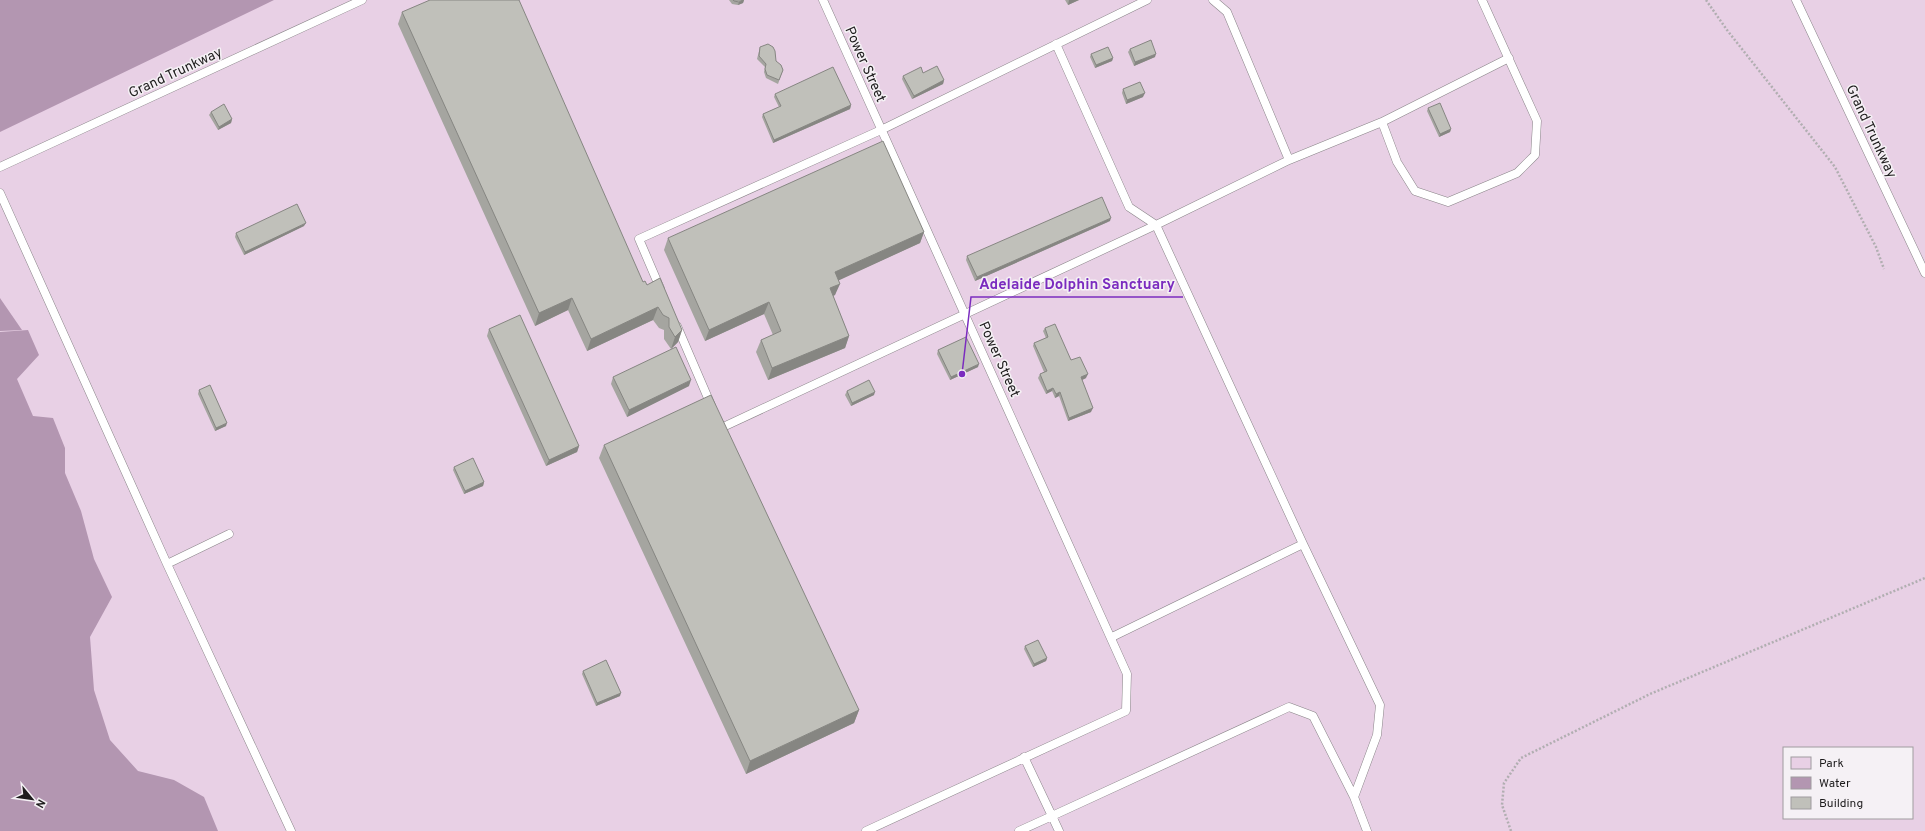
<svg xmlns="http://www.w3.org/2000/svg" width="1925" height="831" font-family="Overpass,sans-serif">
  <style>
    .green { fill: #e8d0e5; fill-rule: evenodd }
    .water { fill: #b396b1 }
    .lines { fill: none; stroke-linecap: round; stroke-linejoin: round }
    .lane-casing { stroke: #898488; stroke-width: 9 }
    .path { stroke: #b1aeb1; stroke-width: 2.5; stroke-dasharray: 2 2; stroke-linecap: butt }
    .lane { stroke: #fff; stroke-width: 8 }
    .wall { fill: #a5a5a0 }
    .shaded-wall { fill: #868682 }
    .building { fill: #c0c0ba; stroke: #868682 }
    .labels { text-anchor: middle; stroke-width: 3; stroke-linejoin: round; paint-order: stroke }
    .street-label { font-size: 14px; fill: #1e1c1d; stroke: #f5f1f5 }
    .leader { fill: none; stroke: #7b2cbf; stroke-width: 1.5 }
    .callout-dot { fill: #7b2cbf; stroke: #f5f1f5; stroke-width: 1.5 }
    .callout-label { font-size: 15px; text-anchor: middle; font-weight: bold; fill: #7b2cbf; stroke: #f5f1f5; stroke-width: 3; stroke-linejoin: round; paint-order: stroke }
  </style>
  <rect width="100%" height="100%" fill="#f5f1f5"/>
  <path class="green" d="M0,0H1925V831H0ZM1784,748H1912V818H1784Z"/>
  <path class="water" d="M0,0H274L0,132Z
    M0,298L2,301L22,330L0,331Z
    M28,330L39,355L17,379L33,416L53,418L65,448V473L81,511L94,559L112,597L90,637L94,690L110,740L138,771L174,780L204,797L218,831H0V332Z"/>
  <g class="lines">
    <defs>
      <path id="lane" d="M823,0L1127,674L1126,711L866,831
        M1213,0L1227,12L1289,160
        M1482,0L1537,121L1535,155L1517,173L1448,202L1415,191L1397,162L1382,122L1509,58
        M1796,0L1925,273
        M0,167L362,0
        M0,193L167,564L291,831
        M660,288L639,239L881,130L1147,0
        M677,326L711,405
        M719,423L721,428L1156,225L1129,207L1056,44
        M167,564L229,534
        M1112,637L1303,544
        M1019,831L1052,816L1024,757
        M1059,831L1052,816L1289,707L1313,716L1354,797
        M1367,831L1354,797L1377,735L1380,705L1303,544L1156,225L1289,160L1382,122"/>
    </defs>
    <use href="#lane" class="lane-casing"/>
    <path class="path" d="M1706,0L1727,30L1835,167L1876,247L1884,269
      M1511,831L1502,805L1504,783L1521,758L1650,694L1925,578"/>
    <use href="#lane" class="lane"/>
  </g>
  <path class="wall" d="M729,0H744L743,3L738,5L732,4Z
    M1065,0H1079L1068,5Z
    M402,12L643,282L647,285L682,330L678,342L671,349L664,339V330L659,328L653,320L587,351L568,310L535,326L398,24Z
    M760,47L776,61L783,70L778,84L766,78L764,72L765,67L757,59Z
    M1130,49L1155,57L1134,66L1128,52Z
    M1091,54L1113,58L1112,61L1095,68L1090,57Z
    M923,73L944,80L943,84L912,99L902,79L903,76Z
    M1123,89L1143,97L1126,104L1122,93Z
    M775,94L851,105L850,109L773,143L762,117L763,114L779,107L774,97Z
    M1428,108L1451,129L1450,132L1439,137L1427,111Z
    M211,112L232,119L231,123L218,130L209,115Z
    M1110,221L975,281L966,260L967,256Z
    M304,226L244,255L235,237L236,233Z
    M924,232L920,243L838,280L835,295L833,296L849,336L845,348L768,380L756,352L761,340L773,335L764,314L705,341L664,250L668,238Z
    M1045,328L1086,378L1082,380L1091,412L1068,421L1059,396L1055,398L1052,391L1046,394L1038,378L1040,374L1044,372L1033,346L1034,343L1046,338L1043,331Z
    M489,329L579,446L577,452L546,466L487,336Z
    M938,350L978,367L950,380L937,354Z
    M613,377L689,386L627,417L611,384Z
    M199,390L226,426L215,431L198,394Z
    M847,391L874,395L851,406L845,395Z
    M604,445L859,710L854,723L746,774L599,458Z
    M454,467L484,482L483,486L464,494L453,470Z
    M1025,646L1047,658L1046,661L1033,667L1024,649Z
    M583,671L620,696L596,706L582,674Z"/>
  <path class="shaded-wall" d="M743,0H744L743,3L738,5L739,2Z
    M1069,0H1079L1068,5Z
    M1156,54L1155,57L1134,66L1135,62Z
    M1113,58L1112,61L1095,68L1096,65Z
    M944,80L943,84L912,99L914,96Z
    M1145,93L1143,97L1126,104L1127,100Z
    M851,105L850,109L773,143L774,140Z
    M232,119L231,123L218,130L219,127Z
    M1451,129L1450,132L1439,137L1440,134Z
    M1111,218L1110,221L975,281L977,277Z
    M306,223L304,226L244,255L245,252Z
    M924,232L920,243L831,284L835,272Z
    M840,284L835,295L825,299L830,288Z
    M572,298L568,310L535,326L539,313Z
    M769,302L764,314L705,341L709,330Z
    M658,307L653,320L587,351L591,339Z
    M682,330L678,342L671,349L675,337Z
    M849,336L845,348L768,380L772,368Z
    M979,364L978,367L950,380L951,377Z
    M1088,374L1086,378L1080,381L1081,377Z
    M691,380L689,386L627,417L629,410Z
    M1053,388L1052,391L1046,394L1047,391Z
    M875,392L874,395L851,406L852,403Z
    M1060,392L1059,396L1055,398L1056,394Z
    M1093,408L1091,412L1068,421L1069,418Z
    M227,423L226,426L215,431L216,428Z
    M579,446L577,452L546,466L549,460Z
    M484,482L483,486L464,494L465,491Z
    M1047,658L1046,661L1033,667L1034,664Z
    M621,693L620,696L596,706L597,703Z
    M859,710L854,723L746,774L750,761Z"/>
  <path class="building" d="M430,0H519L643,282L645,281L647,285L660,278L682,330L675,337L669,327V318L663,315L658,307L591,339L572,298L539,313L402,12Z
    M733,0H743L739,2L734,1Z
    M1151,40L1156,54L1135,62L1130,49Z
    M768,44L773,47L775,51L776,61L781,65L783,70L779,80L767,75L765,69L766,64L759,56L760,47Z
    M1108,47L1113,58L1096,65L1091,54Z
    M937,66L944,80L914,96L903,76L921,67L923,73Z
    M833,67L851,105L774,140L763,114L781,106L775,94Z
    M1140,82L1145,93L1127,100L1123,89Z
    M1440,103L1451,129L1440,134L1428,108Z
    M224,104L232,119L219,127L211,112Z
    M883,141L924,232L835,272L840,284L830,288L849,336L772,368L761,340L781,331L769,302L709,330L668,238Z
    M1102,197L1111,218L977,277L967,256Z
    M297,204L306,223L245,252L236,233Z
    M520,315L579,446L549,460L489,329Z
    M1055,324L1071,360L1080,357L1088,374L1081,377L1093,408L1069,418L1060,392L1056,394L1053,388L1047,391L1040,374L1047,371L1034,343L1048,337L1045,328Z
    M966,337L979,364L951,377L938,350Z
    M676,347L691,380L629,410L613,377Z
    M869,380L875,392L852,403L847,391Z
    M210,385L227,423L216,428L199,390Z
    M711,395L859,710L750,761L604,445Z
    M473,458L484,482L465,491L454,467Z
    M1038,640L1047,658L1034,664L1025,646Z
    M606,660L621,693L597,703L583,671Z"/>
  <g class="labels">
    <g class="street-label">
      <text transform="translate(866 64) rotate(66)" y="5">Power Street</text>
      <text transform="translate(175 72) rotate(-25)" y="5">Grand Trunkway</text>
      <text transform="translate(1872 131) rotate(65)" y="5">Grand Trunkway</text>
      <text transform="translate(1000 359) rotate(66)" y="5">Power Street</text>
    </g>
  </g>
  <path class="leader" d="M962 374L971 297H1183"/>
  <circle class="callout-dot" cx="962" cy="374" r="4"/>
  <g class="callout-label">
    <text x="1077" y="289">Adelaide Dolphin Sanctuary</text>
  </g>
  <rect x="1783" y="747" width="130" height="72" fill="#f5f1f5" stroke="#9f9c9f"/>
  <rect x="1791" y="757" width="20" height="12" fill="#e8d0e5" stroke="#9f9c9f"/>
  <text x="1819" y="767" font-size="12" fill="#1e1c1d">Park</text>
  <rect x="1791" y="777" width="20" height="12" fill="#b396b1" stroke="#9f9c9f"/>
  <text x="1819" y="787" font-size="12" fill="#1e1c1d">Water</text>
  <rect x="1791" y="797" width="20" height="12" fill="#c0c0ba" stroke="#9f9c9f"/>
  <text x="1819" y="807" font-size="12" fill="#1e1c1d">Building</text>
  <g transform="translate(32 799) rotate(119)" stroke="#f5f1f5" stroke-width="3" paint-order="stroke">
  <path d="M0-3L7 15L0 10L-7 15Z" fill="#1e1c1d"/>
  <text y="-6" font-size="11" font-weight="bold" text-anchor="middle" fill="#1e1c1d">N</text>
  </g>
</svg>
